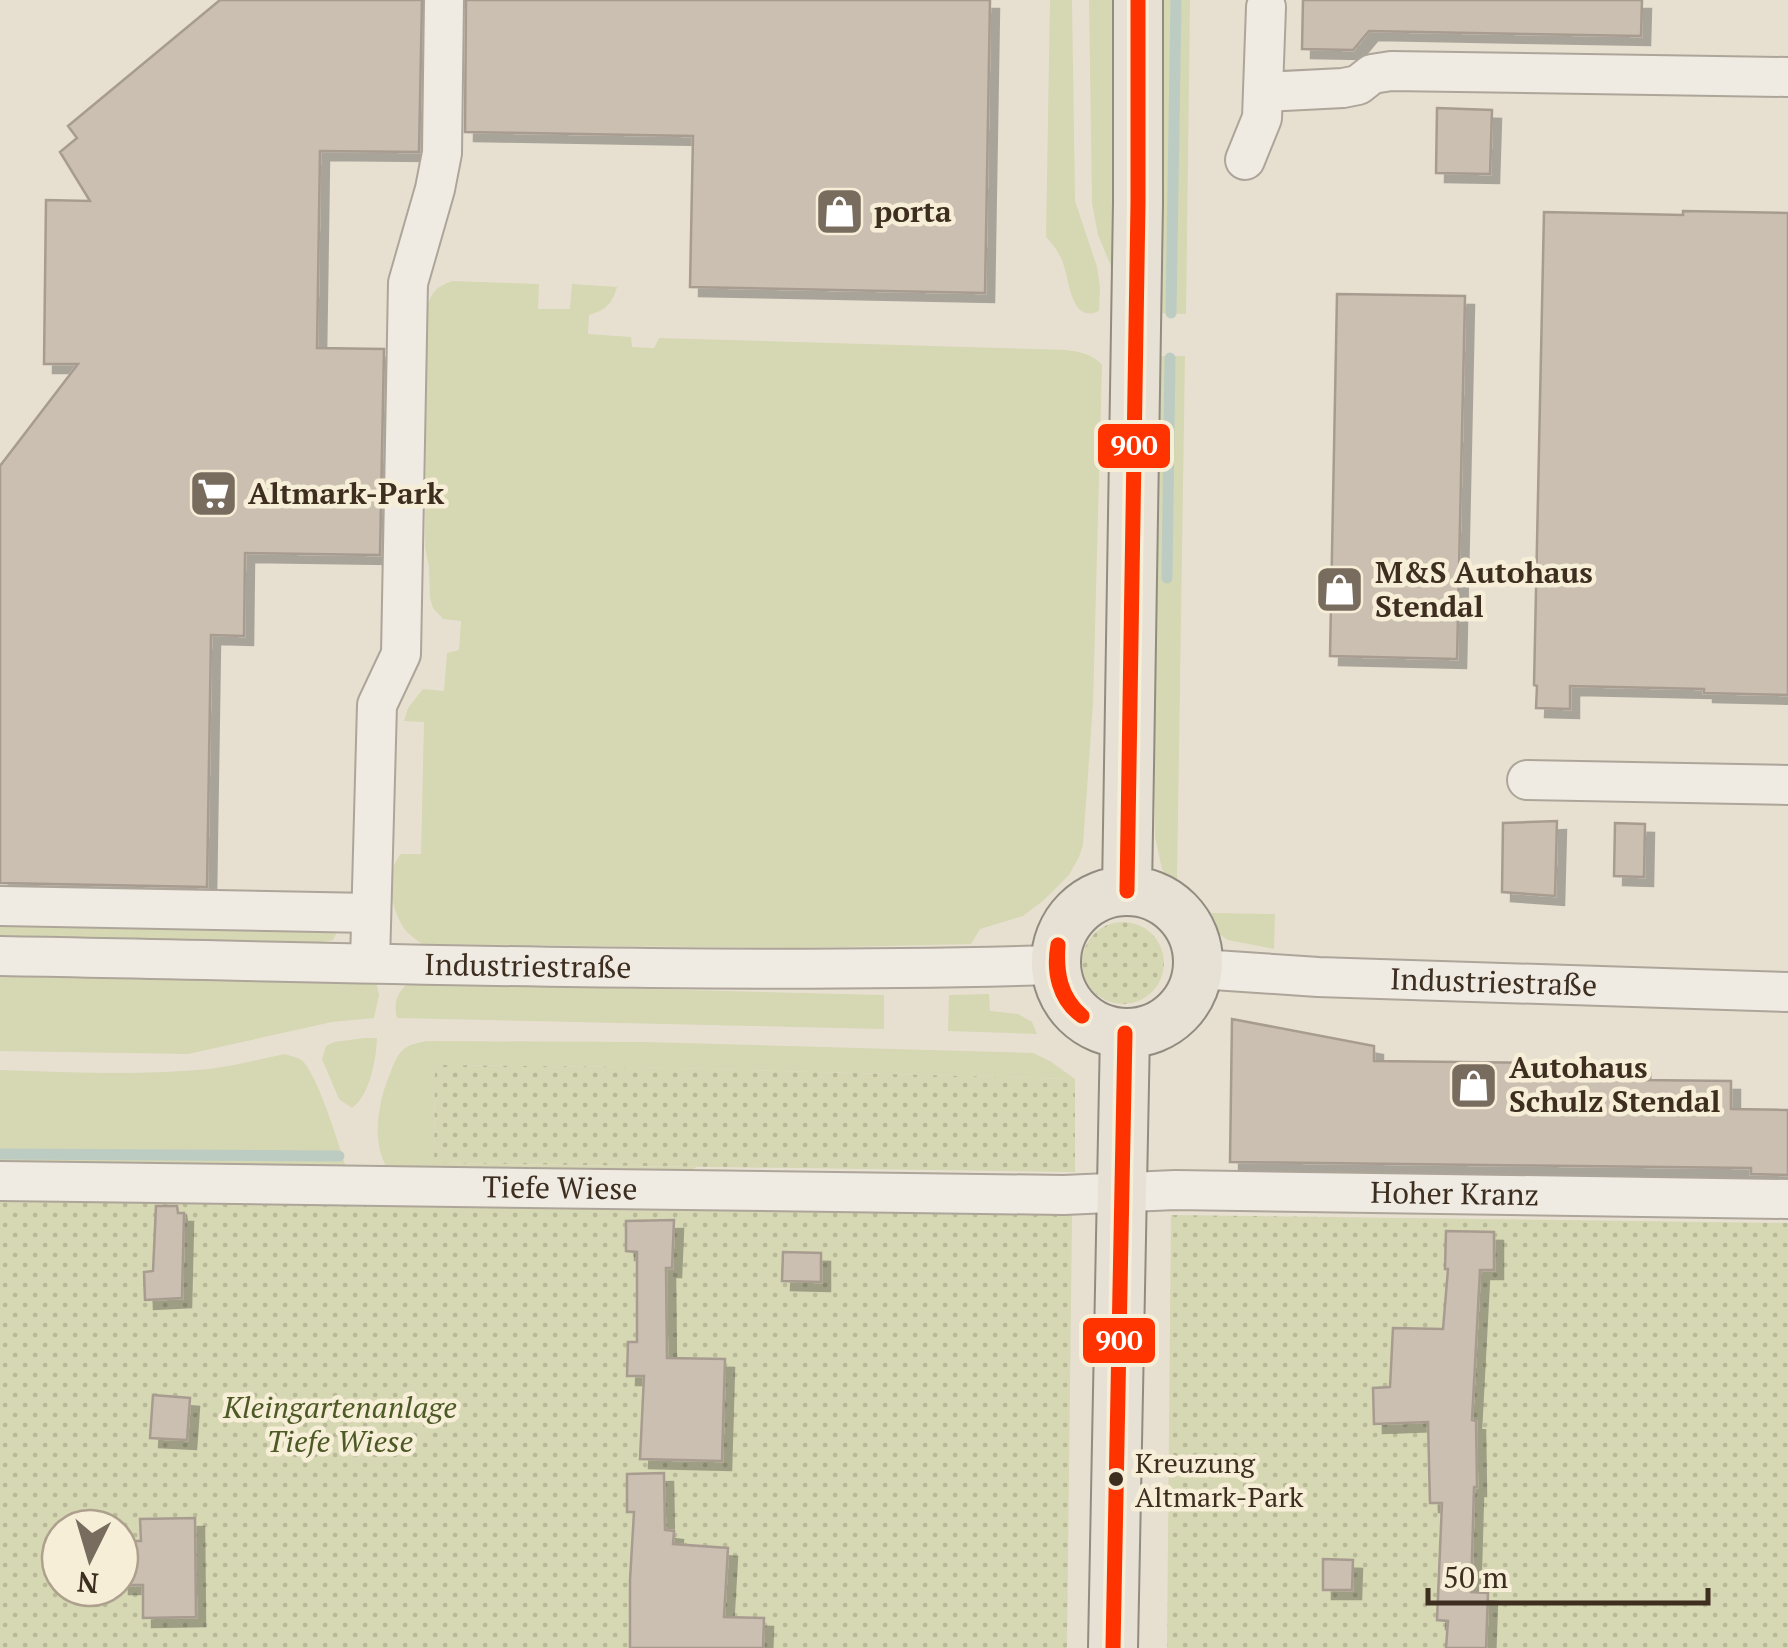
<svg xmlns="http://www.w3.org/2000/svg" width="1788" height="1648" font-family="'PT Serif',serif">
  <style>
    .grass { fill: #d6d7b3 }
    .park { fill: url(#park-dots); fill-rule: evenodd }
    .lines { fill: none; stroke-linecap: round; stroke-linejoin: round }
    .stream { stroke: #bcccc2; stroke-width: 11 }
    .building { fill: #cbbfb2; stroke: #a89c90; stroke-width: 2.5; filter: url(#shadow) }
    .minor-casing { stroke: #ada599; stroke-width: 42 }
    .major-casing { stroke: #928b80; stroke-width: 52 }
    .minor { stroke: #efebe3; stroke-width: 38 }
    .major { stroke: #e6e1d4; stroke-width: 48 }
    .bus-1-casing { stroke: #f7eed8; stroke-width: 22 }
    .bus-1 { stroke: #f30; stroke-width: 15 }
    .bus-dot { fill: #3d2e20; stroke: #f7eed8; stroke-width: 4 }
    .labels { text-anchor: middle; stroke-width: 9; stroke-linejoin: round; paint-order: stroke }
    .bus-label { font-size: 28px; fill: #3d2e20; stroke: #f7eed8; text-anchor: start }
    .poi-label { font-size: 30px; font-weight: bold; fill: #3d2e20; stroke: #f7eed8; text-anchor: start }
    .street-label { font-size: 30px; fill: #3d2e20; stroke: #f7eed8 }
    .park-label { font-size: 30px; font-style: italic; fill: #4d5a26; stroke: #f7eed8 }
    .line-badge { stroke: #f7eed8; stroke-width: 4 }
    .badge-label { font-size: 28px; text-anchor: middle; font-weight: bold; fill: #fff }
  </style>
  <defs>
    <pattern id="park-dots" width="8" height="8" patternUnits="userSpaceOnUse" patternTransform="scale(2.5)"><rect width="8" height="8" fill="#d6d7b3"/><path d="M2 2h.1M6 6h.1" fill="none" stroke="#b9b99a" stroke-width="1.8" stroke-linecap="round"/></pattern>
    <filter id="shadow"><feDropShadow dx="9" dy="9" stdDeviation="0" flood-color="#0004"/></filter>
  </defs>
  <rect width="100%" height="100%" fill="#e7e0d1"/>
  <path class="grass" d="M1050,0H1072L1075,201L1097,267L1100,287L1099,311C1069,325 1070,276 1061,258C1057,250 1052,243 1046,237Z
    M1089,0H1117L1119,285L1098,235L1092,203Z
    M1158,0H1190L1186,314L1160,313Z
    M452,281L539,284L538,309H570L572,284L617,287C612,304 606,310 589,315L588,334L631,337L632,347L654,348L659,338L1033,349C1056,350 1087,347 1102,365L1093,704L1083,845L1079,857L1069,875L1044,900L1023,916L980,929L971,944L797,948L422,944C415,939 408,934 403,927C391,907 384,873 401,854H421L424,722L404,721L408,708L423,689L444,691L447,653L459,650L461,621L443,619L433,608L430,598L429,567L425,547L427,310C430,293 436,287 452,281Z
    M1159,356H1185L1177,881L1192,899L1212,913L1275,914L1274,949L1228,940L1208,926L1174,886L1162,869L1155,837L1154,702L1150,614Z
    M0,916L335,924L337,932L333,940L312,944L0,937Z
    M0,976L376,982L379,995L374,1018L332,1022L188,1054L0,1051Z
    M408,983L884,995V1029L397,1018C393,1003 397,993 408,983Z
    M989,994L990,1011L1018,1014L1032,1022L1037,1034L948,1031L949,995Z
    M365,1038H377C376,1060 370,1095 352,1108L339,1099L322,1059L326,1046L334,1042Z
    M426,1041L645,1042L1033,1053L1050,1061L1075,1079L635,1067L435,1065L434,1163L696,1167L684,1178L392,1175C370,1148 377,1106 389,1076C393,1067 396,1055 404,1049C409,1044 419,1043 426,1041Z
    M285,1054C287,1055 299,1058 300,1059C317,1070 340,1149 347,1170L0,1172V1070C70,1072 139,1076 209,1069C235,1066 260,1059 285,1054Z"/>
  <path class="park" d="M1082 963a41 41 0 1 1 82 0a41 41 0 1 1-82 0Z
    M435,1065L635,1067L1075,1079V1172L434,1163Z
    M0,1197L1072,1214L1067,1648H0ZM60,1528H120V1588H60Z
    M1171,1215L1788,1223V1648H1167Z"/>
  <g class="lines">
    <path class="stream" d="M1171,313L1176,0
      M1167,578L1170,358
      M0,1154L339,1156"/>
  </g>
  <path class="building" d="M220,0H422L419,152L320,151L317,348L384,349L380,555L245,553L244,636L211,635L207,887L0,883V466L78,364H44L46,200L90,201L60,152L77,138L68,126Z
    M466,0H990L985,293L690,287L693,136L465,132Z
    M1303,0H1642L1641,36L1369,31L1353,50L1302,49Z
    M1437,108L1492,110L1490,174L1436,173Z
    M1683,211L1788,213V695L1704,693V689L1570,686V709L1536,708L1537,686L1534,685L1544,212L1683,215Z
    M1337,294L1465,296L1457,659L1330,656Z
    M1557,821L1555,896L1502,892L1503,823Z
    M1615,823L1645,824L1644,877L1614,876Z
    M1232,1019L1374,1046V1061L1641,1064L1642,1080L1731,1081V1109L1788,1110V1175L1751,1174V1168L1230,1162Z
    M156,1206H177L178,1213H184L182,1298L145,1300L144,1272L153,1271Z
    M674,1220L672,1268H666L667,1358L725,1359L722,1461L640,1459L644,1376H627L628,1342H637V1252L626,1251V1221Z
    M1446,1231L1494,1232V1270H1480L1472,1420L1476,1421L1477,1487H1474L1471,1592L1488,1593L1486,1648H1446L1448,1621L1437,1620L1442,1503H1430L1428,1422L1374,1424L1373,1388L1390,1387L1393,1328L1443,1329L1448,1269H1445Z
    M783,1252L821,1253V1282L782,1281Z
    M153,1395L190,1398L187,1440L150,1438Z
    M664,1473L665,1530L674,1531L673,1544L728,1548L724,1617L764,1618L763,1648H630V1580L634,1512H627V1474Z
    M195,1518L196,1617L143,1618V1585H120V1541H141L140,1519Z
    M1323,1559L1353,1560L1352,1590H1323Z"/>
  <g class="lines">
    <defs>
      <g id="minor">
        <path d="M1263,92L1343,88L1358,85L1372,74L1391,71L1788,77"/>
        <path d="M1245,160L1262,118L1266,7"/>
        <path d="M1527,780L1788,785"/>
        <path d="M0,906L371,913"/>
        <path id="s1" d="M0,956C351,962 703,975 1055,965"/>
        <path d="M370,962L377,705L401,654L408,283L435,189L442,153L444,0"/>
        <path id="s2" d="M1199,969L1318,977L1788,992"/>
        <path id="s3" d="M0,1181L1064,1195L1175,1190L1788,1199"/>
      </g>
      <path id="major" d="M1127,891L1138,203V0
        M1056 962a71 71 0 1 1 142 0a71 71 0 1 1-142 0Z
        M1113,1648L1125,1033"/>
    </defs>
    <use href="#minor" class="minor-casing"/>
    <use href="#major" class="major-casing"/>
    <use href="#minor" class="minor"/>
    <use href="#major" class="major"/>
    <defs>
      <path id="bus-1" d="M1127,891L1138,203V0
        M1058,945C1056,973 1060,997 1082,1016
        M1058,945C1053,971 1059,1000 1082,1016
        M1113,1648L1125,1033"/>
    </defs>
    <use href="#bus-1" class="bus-1-casing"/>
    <use href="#bus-1" class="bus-1"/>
  </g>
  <defs>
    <symbol id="shop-square" viewBox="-11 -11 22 22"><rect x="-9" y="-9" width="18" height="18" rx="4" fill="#786c5e" stroke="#f7eed8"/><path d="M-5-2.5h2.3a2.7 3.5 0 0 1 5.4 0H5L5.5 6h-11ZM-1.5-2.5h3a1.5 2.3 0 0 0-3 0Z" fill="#fff"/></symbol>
    <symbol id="supermarket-square" viewBox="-11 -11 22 22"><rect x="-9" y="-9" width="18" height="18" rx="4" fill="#786c5e" stroke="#f7eed8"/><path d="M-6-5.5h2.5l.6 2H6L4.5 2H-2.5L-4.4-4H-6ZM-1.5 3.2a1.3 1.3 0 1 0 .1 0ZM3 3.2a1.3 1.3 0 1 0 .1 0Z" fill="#fff"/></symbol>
  </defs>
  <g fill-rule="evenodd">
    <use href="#shop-square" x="812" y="184" width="55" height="55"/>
    <use href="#supermarket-square" x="186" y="466" width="55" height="55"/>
    <use href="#shop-square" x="1312" y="562" width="55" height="55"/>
    <use href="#shop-square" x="1446" y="1058" width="55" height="55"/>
  </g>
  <circle class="bus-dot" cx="1116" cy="1479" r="9"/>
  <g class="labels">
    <g class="bus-label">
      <text x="1135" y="1473">Kreuzung<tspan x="1135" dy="34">Altmark-Park</tspan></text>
    </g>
    <g class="poi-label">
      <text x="874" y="222">porta</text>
      <text x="248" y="504">Altmark-Park</text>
      <text x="1375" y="583">M&amp;S Autohaus<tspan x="1375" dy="34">Stendal</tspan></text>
      <text x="1509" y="1078">Autohaus<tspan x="1509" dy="34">Schulz Stendal</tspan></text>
    </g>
    <g class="street-label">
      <text dy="10" stroke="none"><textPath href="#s1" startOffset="528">Industriestraße</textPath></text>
      <text dy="10" stroke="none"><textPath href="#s2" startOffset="295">Industriestraße</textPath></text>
      <text dy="10" stroke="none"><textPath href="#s3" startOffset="560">Tiefe Wiese</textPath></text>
      <text dy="10" stroke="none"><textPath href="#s3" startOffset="1455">Hoher Kranz</textPath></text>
    </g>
    <g class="park-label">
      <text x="340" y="1418">Kleingartenanlage<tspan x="340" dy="34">Tiefe Wiese</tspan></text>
    </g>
  </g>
  <g class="line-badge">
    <rect x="1096" y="422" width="76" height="48" rx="10" fill="#f30"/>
    <rect x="1081" y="1316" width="76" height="49" rx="10" fill="#f30"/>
  </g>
  <g class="badge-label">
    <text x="1134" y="455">900</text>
    <text x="1119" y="1350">900</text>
  </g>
  <g transform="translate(90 1558) rotate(185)"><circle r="48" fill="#f7eed8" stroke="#ada18e" stroke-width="2.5"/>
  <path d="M0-8L18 38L0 25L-18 38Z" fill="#786c5e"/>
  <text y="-15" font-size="28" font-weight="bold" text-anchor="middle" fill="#3d2e20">N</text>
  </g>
  <path d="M1428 1588v15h280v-15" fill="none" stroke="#3d2e20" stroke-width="5"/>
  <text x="1443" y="1588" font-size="30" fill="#3d2e20" stroke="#f7eed8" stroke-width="8" paint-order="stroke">50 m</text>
</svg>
